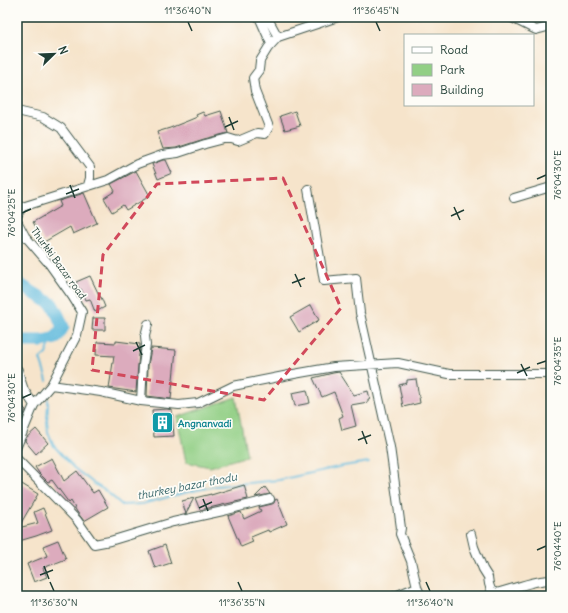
<svg xmlns="http://www.w3.org/2000/svg" width="568" height="613" font-family="Delius,sans-serif">
  <style>
    .green { fill: #92cf85; stroke: #58865c }
    .lines { fill: none; stroke-linecap: round; stroke-linejoin: round }
    .stream { stroke: #5fb9dc; stroke-width: 2 }
    .river { stroke: #5fb9dc; stroke-width: 13 }
    .building { fill: #dcabbd }
    .minor-casing { stroke: #3f564b; stroke-width: 10 }
    .minor { stroke: #fff; stroke-width: 8 }
    .marked { fill: none; stroke: #d1495b; stroke-width: 3; stroke-dasharray: 8 5; stroke-linejoin: round }
    .ticks { fill: none; stroke: #1f3d34; stroke-width: 1.5 }
    .labels { text-anchor: middle; stroke-width: 3.5; stroke-linejoin: round; paint-order: stroke }
    .street-label { font-size: 10px; fill: #1f3d34; stroke: #fdfcf7 }
    .culture-label { font-size: 10px; font-weight: bold; fill: #0d838f; stroke: #fdfcf7; text-anchor: start }
    .water-label { font-size: 11px; font-style: italic; fill: #326266; stroke: #fdfcf7 }
    .neatline { fill: none; stroke: #1f3d34; stroke-width: 1.5 }
    .ticks-label { font-size: 10px; text-anchor: middle; fill: #1f3d34 }
  </style>
  <rect width="100%" height="100%" fill="#fdfcf7"/>
  <filter id="ink" filterUnits="userSpaceOnUse"><feTurbulence type="fractalNoise" baseFrequency=".025" numOctaves="2"/><feDisplacementMap in="SourceGraphic" scale="8" xChannelSelector="R" yChannelSelector="G"/><feConvolveMatrix kernelMatrix="1 2 1 2 8 2 1 2 1" color-interpolation-filters="sRGB"/></filter>
  <filter id="wash" filterUnits="userSpaceOnUse"><feTurbulence type="fractalNoise" baseFrequency=".012" numOctaves="4" result="noise"/><feDisplacementMap in="SourceGraphic" scale="16" xChannelSelector="R" yChannelSelector="G"/><feGaussianBlur stdDeviation="0.9" result="paint"/><feColorMatrix in="noise" values="0 0 0 0 0 0 0 0 0 0 0 0 0 0 0 0 0 1.4 0 .05"/><feComposite in="paint" operator="in"/></filter>
  <g filter="url(#wash)">
    <rect width="100%" height="100%" fill="#f6e4cb"/>
    <path class="green" d="M236,397L247,456L210,467L186,462L177,417Z"/>
    <g class="lines">
      <path class="stream" d="M47,381L46,377L40,359L46,354L52,339
        M48,399V405L47,420L48,432L54,446L66,459L74,468L96,485L106,491L122,505L142,504L188,492L216,486L279,480L343,466L369,462"/>
      <path class="river" d="M17,283L52,304L58,315L63,327L56,338L43,341H17"/>
    </g>
    <g id="blocks">
      <path class="building" d="M221,111L228,133L204,139L176,148L163,149L157,132L170,128L190,120L197,117L196,115L203,112L205,116Z
        M295,111L300,126L285,130L280,116Z
        M163,160H166L172,173L158,179L152,164Z
        M136,171L150,196L126,210L123,205L112,212L104,198L115,191L111,184Z
        M84,193L97,223L73,234L70,227L44,242L33,222L61,206L59,201Z
        M90,276L100,297H101L105,307L95,312L90,299L86,300L81,289L79,290L76,282Z
        M311,305L319,320L299,332L290,317Z
        M93,318H105V330H92Z
        M116,341L140,344L138,365L136,392L109,388L114,356L96,355L97,342L116,343Z
        M151,348L176,350L171,399L147,396L148,366Z
        M339,372L354,395L368,391L370,399H368V402L351,405L356,426L342,430L339,418L343,416L334,392L322,397L313,378L333,373Z
        M416,379L420,403L403,407L399,385L407,383V380Z
        M307,390L310,403L295,406L292,393Z
        M17,401L26,410L24,415L17,422Z
        M167,409L172,410L174,436L154,437L152,410Z
        M36,429L48,443L36,454L25,441L26,438Z
        M52,458L64,481L77,471L93,493L98,490L108,507L84,521L77,512L71,501L69,503L52,480L48,482L39,473L35,467Z
        M17,481L38,494L18,528L38,523L34,512L43,508L52,530L36,536L19,541L17,534Z
        M244,485L248,499L200,510L195,498L211,494V495Z
        M265,487L270,494L255,497Z
        M194,498L186,513V514L182,501Z
        M277,499L287,524L269,532L268,530L251,537L253,542L241,547L228,516L241,512L244,519L261,511L259,507L272,504L274,503L275,500Z
        M58,540L66,559L43,568L47,577L34,582L27,564L47,556L43,546Z
        M165,545L171,563L155,568L149,551Z"/>
    </g>
  </g>
  <g filter="url(#ink)">
    <use href="#blocks" fill-opacity="0" stroke="#3f564b" stroke-width="1"/>
    <g class="lines">
      <defs>
        <path id="minor" d="M259,17L271,44
          M267,17L278,37
          M510,17L536,30L551,26
          M17,111L43,117L61,128L90,167V178L88,185
          M308,189L324,281L356,278L360,313L390,447L401,528L400,534L411,561L417,587L421,596
          M514,198L551,187
          M17,216L22,207L108,180L137,164L162,155L178,153L205,144L228,138L238,141L257,133L265,134L269,127L255,91L253,78L259,70L260,61L268,48L278,37L338,17
          M17,221L25,236L50,265L72,296L82,312L77,335L51,385L34,405L17,446
          M17,369L18,370L21,381L24,390L34,405
          M51,385L101,392L141,401L179,405L198,403L233,386L294,374L334,367L398,363L449,374H551
          M141,401L143,365L146,345L145,336L148,324
          M17,459L77,520L94,544L110,541L173,522L223,511L270,499
          M471,534L474,547L483,569L488,577L489,584L491,590L496,593C514,589 533,580 551,580
          M395,596L417,587"/>
      </defs>
      <use href="#minor" class="minor-casing"/>
      <use href="#minor" class="minor"/>
    </g>
  </g>
  <path class="marked" d="M283,178L341,308L264,400L92,370L103,255L157,184Z"/>
  <path class="ticks" d="M188,22L192,31M376,22L380,31M229,117L234,130M225,127L238,121M537,179L546,175M70,185L75,198M66,194L79,189M454,207L460,220M22,213L31,209M451,216L464,210M295,274L301,287M292,283L305,278M136,342L142,355M133,351L145,345M521,364L527,376M537,364L546,361M517,373L530,367M22,398L31,394M362,431L367,444M358,440L371,435M203,499L208,511M199,508L212,502M537,550L546,546M44,566L49,579M40,575L53,570M50,582L54,591M238,582L242,591M426,582L430,591"/>
  <defs>
    <symbol id="building-square" viewBox="-11 -11 22 22"><rect x="-9" y="-9" width="18" height="18" rx="4" fill="#0f9aa8" stroke="#fdfcf7"/><path d="M-4-6H4V6H1V3H-1V6H-4ZM-2.5-4.3h1.7v1.8h-1.7ZM.8-4.3h1.7v1.8H.8ZM-2.5-1h1.7V.8h-1.7ZM.8-1h1.7V.8H.8Z" fill="#fff"/></symbol>
  </defs>
  <g fill-rule="evenodd">
    <use href="#building-square" x="150" y="410" width="25" height="25"/>
  </g>
  <g class="labels">
    <g class="street-label">
      <text transform="translate(59 263) rotate(54)" y="4">Thurkki Bazar road</text>
    </g>
    <g class="culture-label">
      <text x="178" y="427">Angnanvadi</text>
    </g>
    <g class="water-label">
      <text transform="translate(187 486) rotate(-11)" y="4">thurkey bazar thodu</text>
    </g>
  </g>
  <rect width="568" height="613" fill="none" stroke="#fdfcf7" stroke-width="44"/>
  <rect x="404" y="34" width="130" height="72" fill="#fdfcf7" stroke="#a4b0a9"/>
  <rect x="412" y="47" width="20" height="6" fill="#ffffff" stroke="#a4b0a9"/>
  <text x="440" y="54" font-size="12" fill="#1f3d34">Road</text>
  <rect x="412" y="64" width="20" height="12" fill="#92cf85" stroke="#a4b0a9"/>
  <text x="440" y="74" font-size="12" fill="#1f3d34">Park</text>
  <rect x="412" y="84" width="20" height="12" fill="#dcabbd" stroke="#a4b0a9"/>
  <text x="440" y="94" font-size="12" fill="#1f3d34">Building</text>
  <g transform="translate(54 54) rotate(67)" stroke="#fdfcf7" stroke-width="3" paint-order="stroke">
  <path d="M0-3L7 15L0 10L-7 15Z" fill="#1f3d34"/>
  <text y="-6" font-size="11" font-weight="bold" text-anchor="middle" fill="#1f3d34">N</text>
  </g>
  <rect x="22" y="22" width="524" height="569" class="neatline"/>
  <g class="ticks-label">
    <text x="188" y="14">11°36'40"N</text>
    <text x="376" y="14">11°36'45"N</text>
    <text transform="translate(557 175) rotate(-90)" y="4">76°04'30"E</text>
    <text transform="translate(11 213) rotate(-90)" y="4">76°04'25"E</text>
    <text transform="translate(557 361) rotate(-90)" y="4">76°04'35"E</text>
    <text transform="translate(11 398) rotate(-90)" y="4">76°04'30"E</text>
    <text transform="translate(557 546) rotate(-90)" y="4">76°04'40"E</text>
    <text x="54" y="606">11°36'30"N</text>
    <text x="242" y="606">11°36'35"N</text>
    <text x="430" y="606">11°36'40"N</text>
  </g>
</svg>
